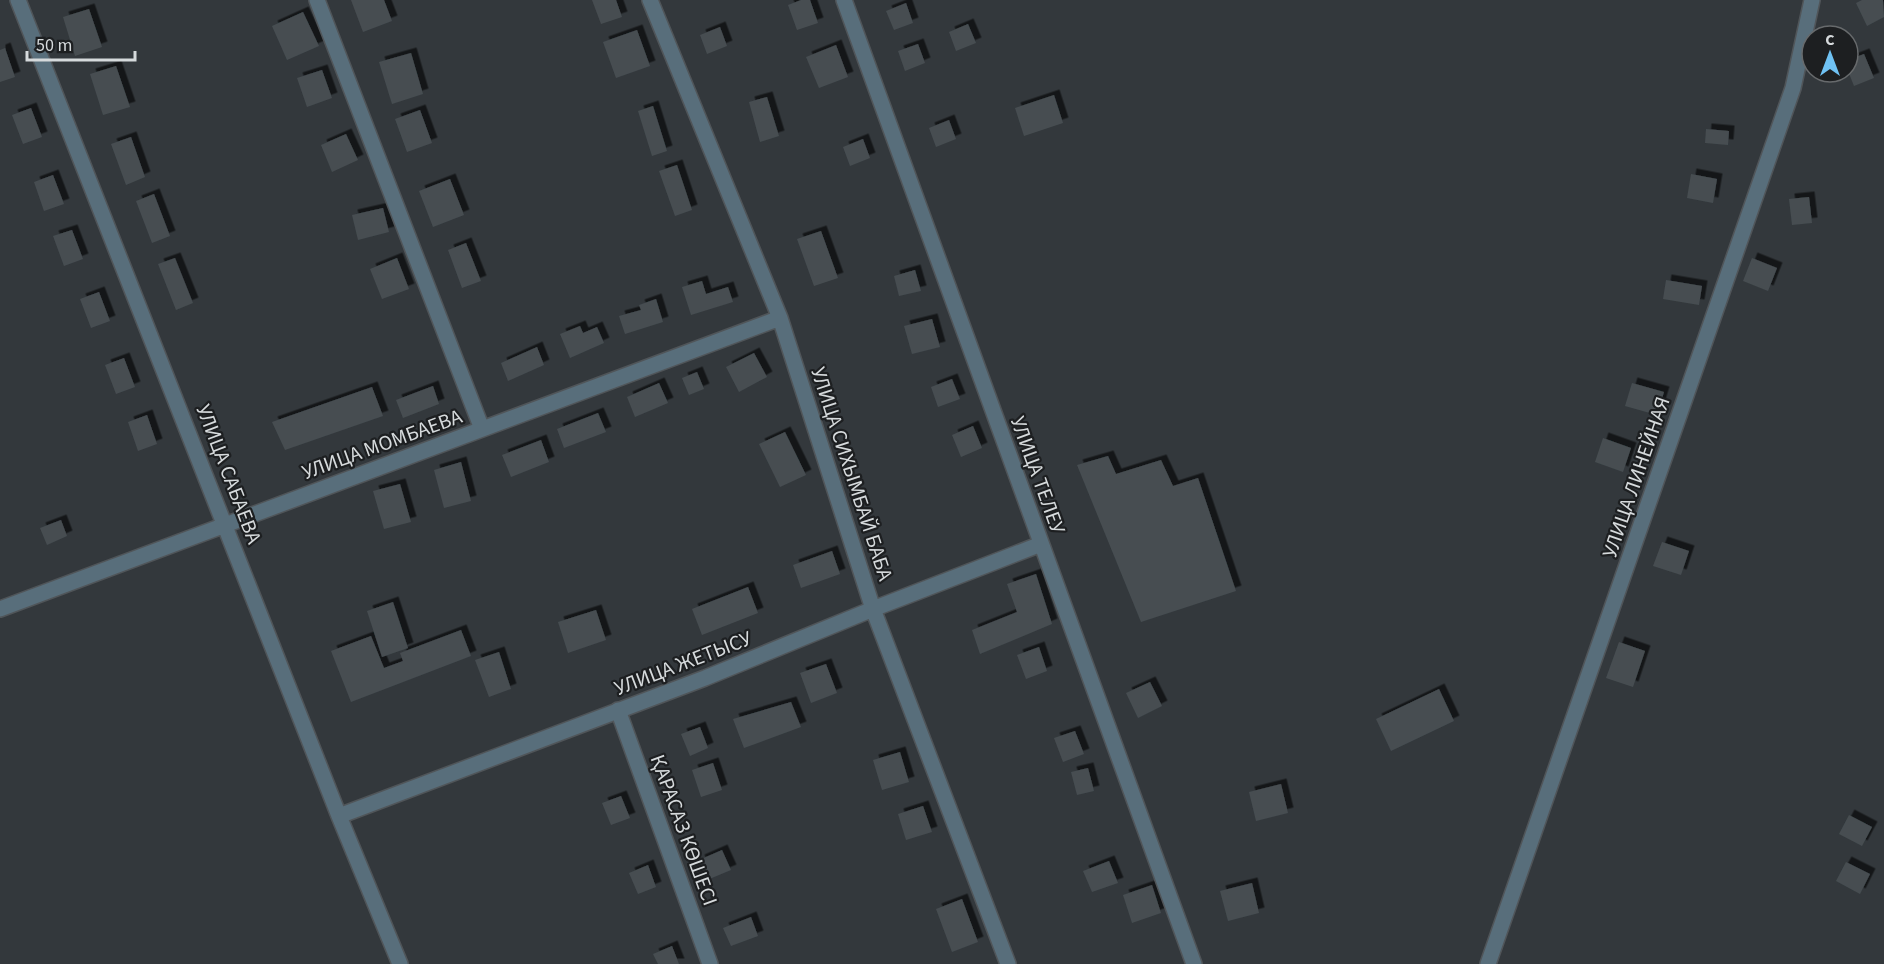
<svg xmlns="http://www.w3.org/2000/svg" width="1884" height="964" font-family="'Source Sans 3',sans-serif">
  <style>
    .building { fill: #464d51; filter: url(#shadow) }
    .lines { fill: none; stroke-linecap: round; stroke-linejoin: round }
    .minor-casing { stroke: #505559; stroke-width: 18 }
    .minor { stroke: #586e7b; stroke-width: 15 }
    .labels { text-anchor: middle; stroke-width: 4.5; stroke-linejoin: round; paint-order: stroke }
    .street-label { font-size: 21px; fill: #d6dadc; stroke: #1d1f21 }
  </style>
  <defs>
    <filter id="shadow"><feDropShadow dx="5.5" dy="-5.5" stdDeviation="0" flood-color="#0009"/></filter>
  </defs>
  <rect width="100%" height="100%" fill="#33383c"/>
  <path class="building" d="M351,0H384L392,21L363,32Z
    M592,0H616L622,17L601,24Z
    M801,0H810L818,23L797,30L788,5Z
    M1862,0H1883L1884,17L1867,26L1856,3Z
    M906,3L913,23L894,30L886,11Z
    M89,9L102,47L75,56L63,17Z
    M303,12L319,46L287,60L272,26Z
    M968,24L976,43L956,51L949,32Z
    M720,27L727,46L707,54L700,35Z
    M637,30L650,66L616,78L603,42Z
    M918,44L925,63L905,71L898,51Z
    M836,45L848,77L819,88L806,57Z
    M5,48L15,77L0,82V50Z
    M411,53L423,94L392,104L379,62Z
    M1864,54L1874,78L1854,86L1848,71V60Z
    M116,66L130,107L103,115L90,74Z
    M322,70L332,98L307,107L297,78Z
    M1054,95L1063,123L1024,136L1015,108Z
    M767,97L779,136L760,142L749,102Z
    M653,106L667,151L652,156L638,111Z
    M31,108L42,137L23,144L12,115Z
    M420,110L432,143L407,152L395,119Z
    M949,120L956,139L936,147L929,128Z
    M1706,129L1729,131L1728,145L1705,143Z
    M346,134L358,160L332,172L321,145Z
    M131,137L145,177L126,185L111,144Z
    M863,139L870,158L850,166L843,147Z
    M677,165L692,210L675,216L659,171Z
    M1691,174L1717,179L1713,203L1687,198Z
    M53,175L64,204L44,211L34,182Z
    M450,179L464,215L433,227L419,191Z
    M154,194L170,236L152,243L136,201Z
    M1809,197L1812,223L1792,225L1789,199Z
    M383,208L389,232L358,240L352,215Z
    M72,230L83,259L64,266L53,236Z
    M821,231L838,278L814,286L797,239Z
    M466,243L481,281L462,288L448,250Z
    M175,258L193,303L176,310L158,264Z
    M397,258L409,289L382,299L370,269Z
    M1752,258L1777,268L1768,291L1743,281Z
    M915,270L921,291L899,296L894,276Z
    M1666,280L1702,286L1699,305L1663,299Z
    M702,281L706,294L728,287L733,302L691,315L682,287Z
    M99,292L110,321L91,328L80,299Z
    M656,299L663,322L625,334L619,316L641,310L639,305Z
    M932,319L940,347L912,354L904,326Z
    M580,326L583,333L597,327L604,343L570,358L560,334Z
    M537,347L544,365L508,381L501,363Z
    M754,353L767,377L739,392L726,367Z
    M124,358L135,387L116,394L105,365Z
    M697,372L704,389L689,395L682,378Z
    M952,379L960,399L938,407L931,387Z
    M659,383L668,403L635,417L627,397Z
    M1632,383L1664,392L1657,415L1625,406Z
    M433,386L439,404L403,418L396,400Z
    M372,387L383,416L285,450L272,422Z
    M598,413L606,432L564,448L557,429Z
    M147,415L157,444L138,451L128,422Z
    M973,426L982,448L961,457L952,435Z
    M785,432L806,475L780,487L759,444Z
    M1603,438L1631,448L1623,472L1595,462Z
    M541,440L549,462L511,477L502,455Z
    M1108,456L1116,474L1161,460L1173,486L1198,478L1236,591L1141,622L1077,465Z
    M461,462L471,501L444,508L434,470Z
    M400,484L411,522L384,529L373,491Z
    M61,520L67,536L47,545L40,528Z
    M1662,542L1689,551L1681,575L1653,566Z
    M832,551L840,574L801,588L793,565Z
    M1036,574L1052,624L980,654L972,630L1017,612L1007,584Z
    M748,587L758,613L702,635L692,609Z
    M393,602L408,648L382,657L367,611Z
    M596,610L606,640L568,653L558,622Z
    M461,630L471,656L351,702L331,651L371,636L384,668L403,661L400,653Z
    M1619,642L1645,651L1633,687L1606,678Z
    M1039,647L1047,671L1026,679L1017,655Z
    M499,652L511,689L489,697L475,660Z
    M826,664L837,693L811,703L800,673Z
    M1150,682L1162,706L1138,718L1126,693Z
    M1439,689L1454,721L1391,751L1376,719Z
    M791,702L801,727L744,748L733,719Z
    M700,727L708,748L690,756L681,734Z
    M1075,731L1084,754L1063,762L1054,738Z
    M900,752L909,782L882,790L873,760Z
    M713,763L722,790L701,797L692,770Z
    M1088,768L1094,791L1077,795L1071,772Z
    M1281,784L1288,813L1256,821L1249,792Z
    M621,796L630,818L611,825L602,803Z
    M923,806L932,832L906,840L898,814Z
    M1849,815L1872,827L1862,846L1839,834Z
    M722,850L731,870L707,880L699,860Z
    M1109,861L1118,883L1092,892L1083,871Z
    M1846,862L1870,874L1860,894L1836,881Z
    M648,865L656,887L638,894L629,873Z
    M1252,883L1259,913L1228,921L1220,891Z
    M1152,885L1161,913L1132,923L1123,895Z
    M962,899L978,942L952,952L936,909Z
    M751,917L758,936L731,946L723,928Z
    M672,946L679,964H658L653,954Z"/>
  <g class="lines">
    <defs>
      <path id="minor" d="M18,0L339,816L400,964
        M317,0L482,429
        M650,0L780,318L873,609L1008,964
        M844,0L1194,964
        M0,609L780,318
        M618,710L710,964
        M339,816L705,678L873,609L1041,544
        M1488,964L1793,88L1812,0"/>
    </defs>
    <use href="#minor" class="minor-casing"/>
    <use href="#minor" class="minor"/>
  </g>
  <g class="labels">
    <g class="street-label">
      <text transform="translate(382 444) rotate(-20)" y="7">УЛИЦА МОМБАЕВА</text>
      <text transform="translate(229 474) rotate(69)" y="7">УЛИЦА САБАЕВА</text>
      <text transform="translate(852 474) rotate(72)" y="7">УЛИЦА СИХЫМБАЙ БАБА</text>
      <text transform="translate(1038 475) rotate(70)" y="7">УЛИЦА ТЕЛЕУ</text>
      <text transform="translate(1636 477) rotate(-71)" y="7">УЛИЦА ЛИНЕЙНАЯ</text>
      <text transform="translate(683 663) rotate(-21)" y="7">УЛИЦА ЖЕТЫСУ</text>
      <text transform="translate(684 830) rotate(70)" y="7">ҚАРАСАЗ КӨШЕСІ</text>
    </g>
  </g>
  <g transform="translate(1830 54)"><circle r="28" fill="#1d1f21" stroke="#676a6c" stroke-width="1.5"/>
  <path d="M0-4.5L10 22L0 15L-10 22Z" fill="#6fc2f4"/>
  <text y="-9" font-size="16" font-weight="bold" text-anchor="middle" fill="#d6dadc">С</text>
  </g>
  <path d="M27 51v9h108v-9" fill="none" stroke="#d6dadc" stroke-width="3"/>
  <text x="36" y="51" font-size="18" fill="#d6dadc" stroke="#1d1f21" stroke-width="4.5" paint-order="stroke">50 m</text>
</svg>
